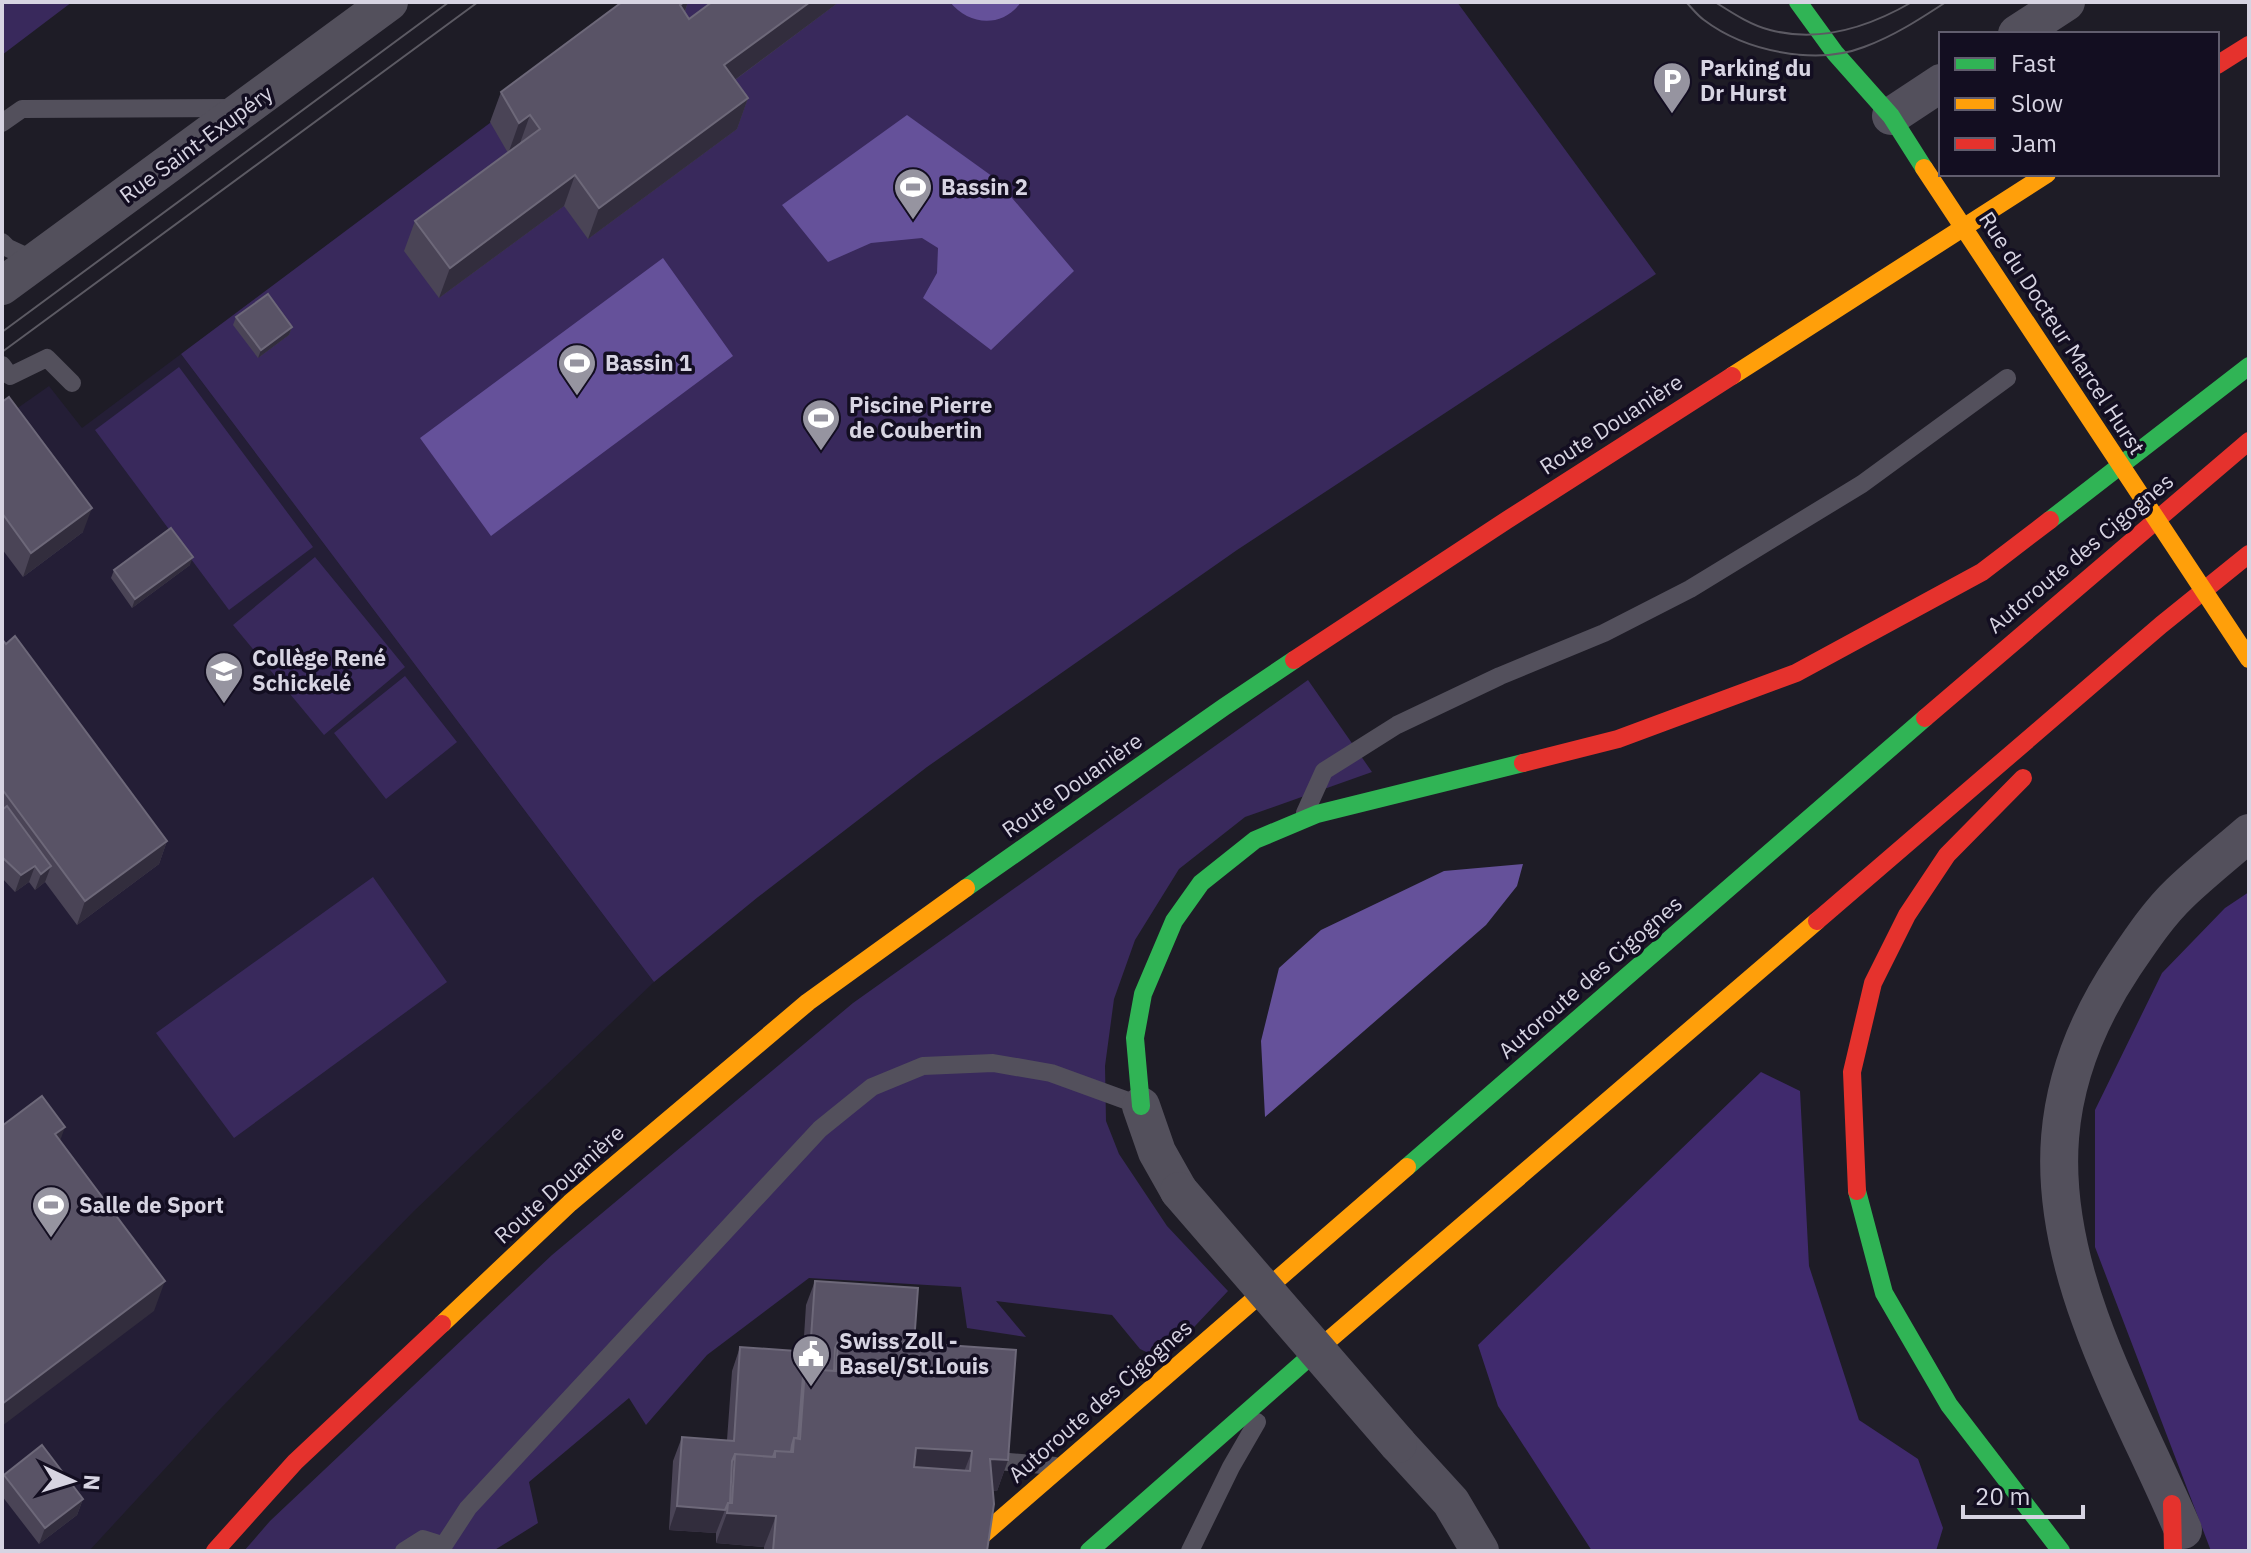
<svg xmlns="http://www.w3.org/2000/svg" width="2251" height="1553" font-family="'IBM Plex Sans',sans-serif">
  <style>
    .built { fill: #241e36 }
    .green { fill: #39295c }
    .forest { fill: #402a6d }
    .water { fill: #65519a }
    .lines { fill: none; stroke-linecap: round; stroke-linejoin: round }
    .lane { stroke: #53505c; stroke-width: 18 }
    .street { stroke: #53505c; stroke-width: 38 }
    .fast { stroke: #30b455; stroke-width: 18 }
    .slow { stroke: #ff9f0a; stroke-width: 18 }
    .jam { stroke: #e5322d; stroke-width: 18 }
    .tram { stroke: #5c5a63; stroke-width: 2 }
    .street-bridge { stroke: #53505c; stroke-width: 38 }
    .slow-bridge { stroke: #ff9f0a; stroke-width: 18 }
    .wall { fill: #4a4456 }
    .shaded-wall { fill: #322d3d }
    .building { fill: #595366; stroke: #6d6879; stroke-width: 2; fill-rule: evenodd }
    .labels { text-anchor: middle; stroke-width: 7; stroke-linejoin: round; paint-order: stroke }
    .poi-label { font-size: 22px; font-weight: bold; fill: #d7d4e2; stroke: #130e21; text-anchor: start }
    .street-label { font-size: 22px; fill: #d7d4e2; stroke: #130e21 }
  </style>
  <rect width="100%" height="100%" fill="#1e1c26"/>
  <path class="built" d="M181,354L654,982L414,1211L221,1408L89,1551H2V419L49,386L82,428Z"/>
  <path class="green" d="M2,2H72L2,55Z
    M652,2H1457L1656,274L1237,550L927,767L758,897L654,982L181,354Z
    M179,367L313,547L229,610L95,430Z
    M315,557L405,667L324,735L233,625Z
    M405,676L457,742L386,799L334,733Z
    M1308,680L1372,772L1245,817L1179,869L1135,940L1114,999L1105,1066L1106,1121L1119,1154L1167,1226L1228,1291L1163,1360L1140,1349L1112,1315L996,1301L1026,1337L967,1328L961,1287L809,1278L707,1355L646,1425L629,1398L529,1482L538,1523L493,1551H244L270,1521L552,1255L853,1003Z
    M373,877L447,982L234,1138L156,1033Z"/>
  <path class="forest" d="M2249,892V1551H2211L2095,1247V1110L2162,973L2225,908Z
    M1761,1072L1800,1091L1809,1266L1859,1420L1918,1459L1943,1528L1936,1551H1592L1498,1406L1478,1345Z"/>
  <path class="water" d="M950,2H1021C1003,28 969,26 950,2Z
    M907,115L996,179L1074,271L991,350L923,298L937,273L938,248L922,238L871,243L828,262L782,205Z
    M663,258L733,356L491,536L420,438Z
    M1523,864L1517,886L1486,925L1265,1117L1261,1041L1279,968L1321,930L1444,871Z"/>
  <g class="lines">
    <path class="lane" d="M2,123L22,109L235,108
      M2,242L8,248L36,261
      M2,365L10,376L47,358L72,383
      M1305,813L1324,771L1397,725L1500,676L1604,633L1690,589L1862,484L2007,378
      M985,1460L1055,1466
      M404,1551L423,1539L442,1545
      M440,1551L468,1508L820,1129L872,1087L923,1066L993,1063L1051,1073L1139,1105
      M1190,1551L1231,1467L1257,1422"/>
    <path class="street" d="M2017,34L2066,2
      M1891,116L1941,83
      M2,286L389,2
      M1141,1106L1157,1152L1179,1191
      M1398,1444L1451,1502L1480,1551
      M2183,1530C2153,1459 2116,1391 2090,1318C2043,1188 2046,1082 2124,965C2141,940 2158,914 2180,893C2202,872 2226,853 2249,833"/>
    <path class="fast" d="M1798,2L1835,53L1891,116L1924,168
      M2050,520L2249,366
      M966,888L1224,707L1294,660
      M1141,1106L1135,1038L1143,994L1174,921L1201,883L1255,840L1317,814L1523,763
      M1407,1167L1925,718
      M1857,1191L1884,1293L1949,1405L2061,1551
      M1089,1551L1330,1339"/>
    <path class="slow" d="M1732,376L2047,174
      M442,1324L570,1203L808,1002L966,888
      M1330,1339L1817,921
      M964,1551L1407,1167"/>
    <path class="jam" d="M2217,65L2249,45
      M1294,660L1507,520L1732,376
      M1925,718L2249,441
      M1523,763L1618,739L1796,673L1982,572L2050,520
      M1817,921L2161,625L2249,554
      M1857,1191L1852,1072L1873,983L1907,915L1947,855L2023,778
      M2172,1504L2173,1551
      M215,1551L295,1462L442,1324"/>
    <path class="tram" d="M1686,2C1692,8 1697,15 1704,20C1745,51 1815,66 1864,47C1894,36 1920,19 1946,2
      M1715,2C1731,12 1750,25 1770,30C1819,43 1869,27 1912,2
      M2,332L449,2
      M2,352L478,2"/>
    <path class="street-bridge" d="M1179,1191L1398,1444"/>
    <path class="slow-bridge" d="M1924,168L2249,659"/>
  </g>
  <path class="wall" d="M622,2H688L685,12L689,19L712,2H839L735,80L748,98L737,129L588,239L564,206L439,298L404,251L415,221L508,153L490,122L501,92Z
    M236,317L292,327L289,335L258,358L233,325Z
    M2,402L83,532L23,577L2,549Z
    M190,565L132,608L111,578L114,570Z
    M2,639L167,841L159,864L77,925L45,882L35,890L29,882L15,892L2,878Z
    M815,1281L914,1343L1008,1460L997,1491H993L987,1551H764V1547L716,1543V1533L669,1530L673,1461L682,1437L727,1440L732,1371L740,1347L803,1352L806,1305Z
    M4,1475L83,1499L77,1515L39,1544L2,1496V1479Z"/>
  <path class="shaded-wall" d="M684,2H688L679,28L680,5Z
    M810,2H839L713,96L724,65Z
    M748,98L737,129L588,239L599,208Z
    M530,115L519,146L508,154L519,123Z
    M575,175L564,206L439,298L450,268Z
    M292,327L289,335L258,358L261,350Z
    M92,508L83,532L23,577L31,553Z
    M193,557L190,565L132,608L135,599Z
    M167,841L159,864L77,925L85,901Z
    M35,866L29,882L15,892L21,875Z
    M51,866L45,882L35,890L41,874Z
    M65,1127L54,1158L55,1134Z
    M165,1281L154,1311L2,1426V1404Z
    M916,1448L972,1451L960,1482L907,1478Z
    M990,1459L1008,1460L997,1491L979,1490Z
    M83,1499L77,1515L39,1544L45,1528Z
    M677,1506L725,1510L716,1533L669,1530Z
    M727,1513L776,1516L764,1547L716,1543Z"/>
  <path class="building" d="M622,2H684L680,5L689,19L712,2H810L724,65L748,98L599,208L575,175L450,268L415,221L540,129L530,115L519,123L501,92Z
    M268,294L292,327L261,350L236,317Z
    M9,397L92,508L31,553L2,513V402Z
    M171,528L193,557L135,599L114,570Z
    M15,636L167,841L85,901L2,789V639L6,644Z
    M7,806L51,866L41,874L35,866L21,875L2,857V810Z
    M42,1096L65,1127L55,1134L165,1281L2,1404V1126Z
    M815,1281L918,1288L914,1343L904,1342L902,1346L838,1341L835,1348L834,1371L805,1369L803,1376L798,1438H794L792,1445L791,1452L775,1451L773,1457L735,1454L732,1461L730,1503H728L725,1510L677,1506L682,1437L734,1441L740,1347L810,1352Z
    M838,1341L904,1346V1342L1016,1350L1008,1460L990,1459L994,1504L987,1551H773L776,1516L727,1513L728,1503H732L735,1454L775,1457V1451L793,1452L794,1438L800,1439L805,1369L836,1371ZM916,1448L972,1451L970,1471L914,1467Z
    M42,1445L83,1499L45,1528L4,1475Z"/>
  <defs>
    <symbol id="parking-pin" viewBox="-11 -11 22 30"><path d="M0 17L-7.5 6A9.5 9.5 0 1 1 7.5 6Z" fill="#9694a0" stroke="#130e21"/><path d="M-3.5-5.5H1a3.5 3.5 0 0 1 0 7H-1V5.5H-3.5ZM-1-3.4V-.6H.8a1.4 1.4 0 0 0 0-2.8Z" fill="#fff"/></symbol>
    <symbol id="stadium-pin" viewBox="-11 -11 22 30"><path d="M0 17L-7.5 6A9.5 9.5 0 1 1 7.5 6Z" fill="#9694a0" stroke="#130e21"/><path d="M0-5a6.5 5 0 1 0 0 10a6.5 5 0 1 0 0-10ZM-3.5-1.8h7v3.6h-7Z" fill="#fff"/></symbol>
    <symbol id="school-pin" viewBox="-11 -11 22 30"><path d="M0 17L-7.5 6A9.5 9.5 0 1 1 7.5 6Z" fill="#9694a0" stroke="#130e21"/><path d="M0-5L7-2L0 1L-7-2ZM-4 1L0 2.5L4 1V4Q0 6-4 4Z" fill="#fff"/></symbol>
    <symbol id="civic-pin" viewBox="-11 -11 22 30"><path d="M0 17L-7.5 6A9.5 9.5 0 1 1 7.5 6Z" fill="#9694a0" stroke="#130e21"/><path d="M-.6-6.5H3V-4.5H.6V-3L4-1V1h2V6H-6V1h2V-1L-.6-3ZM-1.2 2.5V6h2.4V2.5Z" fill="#fff"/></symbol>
  </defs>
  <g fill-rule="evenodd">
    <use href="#parking-pin" x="1650" y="59" width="44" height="60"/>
    <use href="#stadium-pin" x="891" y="165" width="44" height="60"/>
    <use href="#stadium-pin" x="555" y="341" width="44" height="60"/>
    <use href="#stadium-pin" x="799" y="396" width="44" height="60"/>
    <use href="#school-pin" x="202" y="649" width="44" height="60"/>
    <use href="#stadium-pin" x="29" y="1183" width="44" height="60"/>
    <use href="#civic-pin" x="789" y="1332" width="44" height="60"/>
  </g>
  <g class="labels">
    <g class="poi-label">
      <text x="1700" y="76">Parking du<tspan x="1700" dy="25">Dr Hurst</tspan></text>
      <text x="941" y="195">Bassin 2</text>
      <text x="605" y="371">Bassin 1</text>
      <text x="849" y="413">Piscine Pierre<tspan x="849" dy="25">de Coubertin</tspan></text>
      <text x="252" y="666">Collège René<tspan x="252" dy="25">Schickelé</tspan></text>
      <text x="79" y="1213">Salle de Sport</text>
      <text x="839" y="1349">Swiss Zoll -<tspan x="839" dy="25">Basel/St.Louis</tspan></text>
    </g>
    <g class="street-label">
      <text transform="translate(196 144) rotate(-36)" y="8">Rue Saint-Exupéry</text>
      <text transform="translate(2062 333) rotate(57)" y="8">Rue du Docteur Marcel Hurst</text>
      <text transform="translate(1611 424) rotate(-33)" y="8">Route Douanière</text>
      <text transform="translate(2080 553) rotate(-40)" y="8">Autoroute des Cigognes</text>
      <text transform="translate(1072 785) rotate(-35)" y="8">Route Douanière</text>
      <text transform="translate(1590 977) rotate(-41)" y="8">Autoroute des Cigognes</text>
      <text transform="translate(559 1184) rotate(-42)" y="8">Route Douanière</text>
      <text transform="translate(1100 1401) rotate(-41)" y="8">Autoroute des Cigognes</text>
    </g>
  </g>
  <rect width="2251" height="1553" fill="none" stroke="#d7d4e2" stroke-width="8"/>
  <rect x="1939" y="32" width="280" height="144" fill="#130e21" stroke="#615d6e" stroke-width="2"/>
  <rect x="1955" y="58" width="40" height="12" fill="#30b455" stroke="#615d6e" stroke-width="2"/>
  <text x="2011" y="72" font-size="24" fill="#d7d4e2">Fast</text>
  <rect x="1955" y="98" width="40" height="12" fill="#ff9f0a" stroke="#615d6e" stroke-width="2"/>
  <text x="2011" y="112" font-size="24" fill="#d7d4e2">Slow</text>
  <rect x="1955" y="138" width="40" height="12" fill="#e5322d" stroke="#615d6e" stroke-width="2"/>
  <text x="2011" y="152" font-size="24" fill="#d7d4e2">Jam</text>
  <g transform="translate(72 1481) rotate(94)" stroke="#130e21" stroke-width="6" paint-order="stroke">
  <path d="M0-6L14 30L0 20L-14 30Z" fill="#d7d4e2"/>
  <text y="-12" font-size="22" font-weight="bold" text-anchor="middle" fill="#d7d4e2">N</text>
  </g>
  <path d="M1963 1505v12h120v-12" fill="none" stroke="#d7d4e2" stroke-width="4"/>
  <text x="1975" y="1505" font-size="24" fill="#d7d4e2" stroke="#130e21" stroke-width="6" paint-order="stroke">20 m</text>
</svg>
